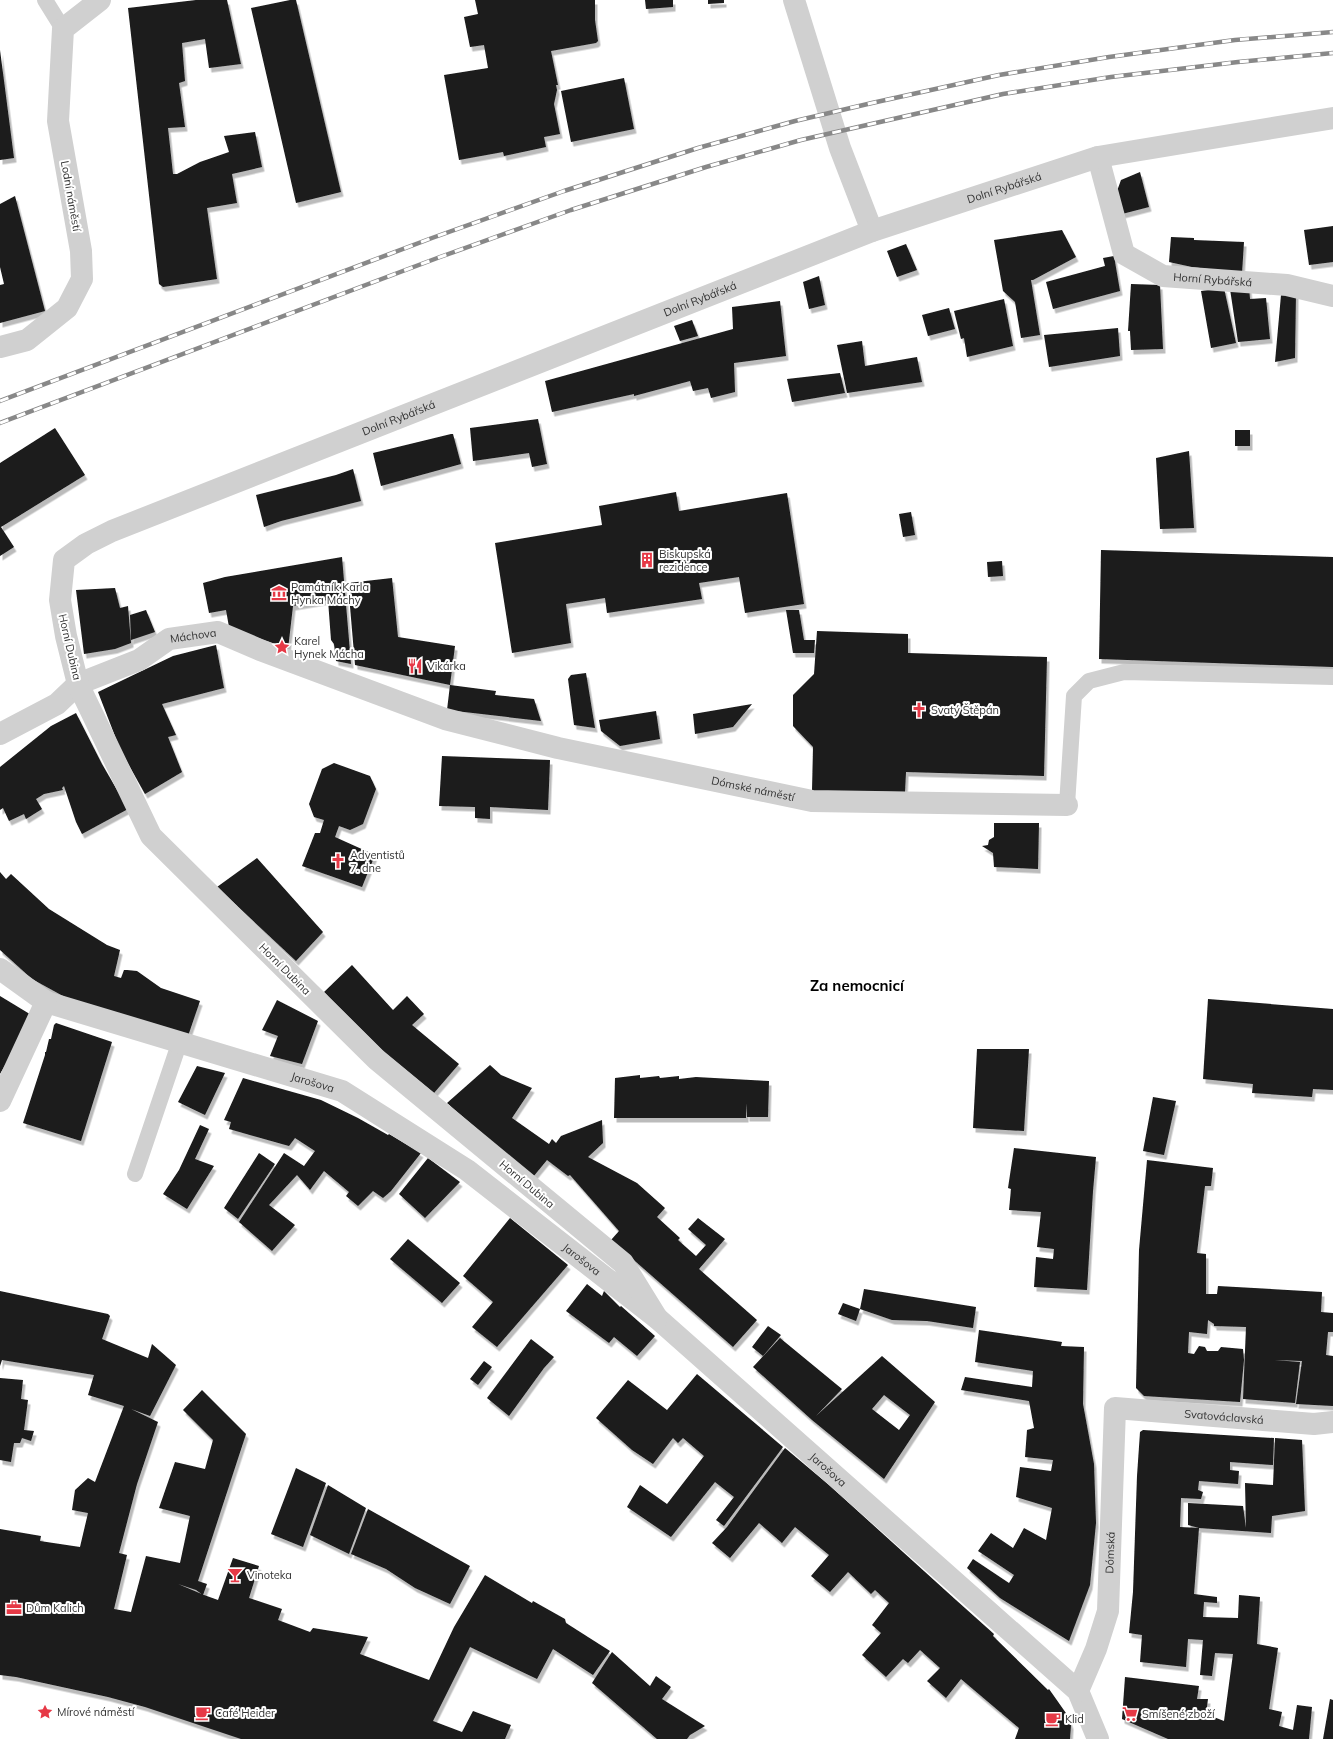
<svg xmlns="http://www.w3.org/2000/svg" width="1333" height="1739" font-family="Mulish,sans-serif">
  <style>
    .building { fill: #1a1a1a; fill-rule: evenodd; filter: url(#shadow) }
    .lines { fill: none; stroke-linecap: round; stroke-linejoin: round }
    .service { stroke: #d0d0d0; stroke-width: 16 }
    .minor { stroke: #d0d0d0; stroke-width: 22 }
    .rail-casing { stroke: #888; stroke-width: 4.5 }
    .rail { stroke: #fff; stroke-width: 3; stroke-dasharray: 9; stroke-linecap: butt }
    .labels { text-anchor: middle; stroke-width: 4; stroke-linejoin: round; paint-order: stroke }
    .street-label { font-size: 11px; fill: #333; stroke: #fff }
    .poi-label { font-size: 11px; fill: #333; stroke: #fff; text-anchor: start }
    .district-label { font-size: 15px; font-weight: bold; fill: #000; stroke: #fff }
  </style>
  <defs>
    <filter id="shadow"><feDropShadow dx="2.5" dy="4.5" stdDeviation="0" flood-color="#0004"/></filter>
  </defs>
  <rect width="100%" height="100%" fill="#fff"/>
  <path class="building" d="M196,0H227L241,64L209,68L205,39L182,43L185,81L179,83L185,127L168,128L173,174H177L200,162L229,152L224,136L255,132L262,167L232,174L237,203L207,208L217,279L163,287L159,284L128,8Z
    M290,0H296L341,192L296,203L251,8Z
    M475,0H595V20L598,41L596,43L551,51L558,85H556L557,90L554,104L560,134L544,137L546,147L504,156L503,152L459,160L444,75L488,68L484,45L470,47L464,17L478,14Z
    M645,0H673V7L646,9Z
    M708,0H724V3L708,4Z
    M0,50L14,158L0,160Z
    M624,78L634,129L571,142L561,91Z
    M1140,172L1149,207L1122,214L1117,191L1121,180Z
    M15,196L45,311L0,323V285L4,284L0,267V204Z
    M1333,226V262L1309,265L1304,230Z
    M1062,230L1076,257L1033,280H1031L1040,335L1021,338L1015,302L1003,291L994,240Z
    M1171,237L1194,238V240L1244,242L1242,273L1192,267L1169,262Z
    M906,244L917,270L897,277L887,251Z
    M1114,256L1120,291L1053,309L1046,282L1105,266L1103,258Z
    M819,276L825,305L809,309L803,282Z
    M1131,284L1160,285L1163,349L1131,350L1130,331H1128Z
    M1249,287L1250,299L1266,298L1270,339L1238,342L1230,289Z
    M1224,288L1236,343L1211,348L1201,291Z
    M1296,292L1295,358L1275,362L1281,295Z
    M1004,299L1013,346L967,357L964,338L961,339L954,311Z
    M780,301L786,356L734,363L735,392L711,398L708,388L693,391L690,381L634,396V394L552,412L545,381L733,329L732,307Z
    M949,308L955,329L928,336L922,315Z
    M692,320L698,336L680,341L674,326Z
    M1118,328L1120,356L1049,367L1044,335Z
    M862,341L865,366L917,357L922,382L847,393L837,345Z
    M840,373L845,393L792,402L787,379Z
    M538,419L547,464L532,467L529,453L473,461L470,428Z
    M55,428L85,475L1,527L14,547L0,556V463Z
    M1235,430H1250V446H1235Z
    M451,434H453L461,464L381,486L373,453Z
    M1189,451L1194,528L1160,529L1156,458Z
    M353,469L361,501L281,521L264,527L256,495L336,475Z
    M676,492L679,511L787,493L804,604L745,613L739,577L699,583L702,599L607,613L605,598L566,604L571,643L512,653L495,543L602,525L599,506Z
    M911,512L915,535L903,537L899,514Z
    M1101,550L1333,557V667L1099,659Z
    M342,557L351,664L336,661L334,644L331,640L328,600L293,606L288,649L229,627L226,610L209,613L203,583L225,577Z
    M1002,561L1003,576L988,577L987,562Z
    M392,578L398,637L455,646L450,685L496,691L495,695L534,699L541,721L447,710L450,685L355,665L348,583Z
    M115,588L120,608L128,606L131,643L115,649L84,654L76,590Z
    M146,610L155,632L131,640L130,615Z
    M786,610H799L804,640H815L814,653H793Z
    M817,631L908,634V653L1047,657L1044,776L906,772L905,792L812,791L813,747L793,726V695L814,674Z
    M216,645L224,688L162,704L176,735L168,737L182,772L145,794L120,749L98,692L173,656Z
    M586,673L595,728L574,725L568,679L571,675Z
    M752,704L733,727L695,734L693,714Z
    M656,711L660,739L620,746L601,731L599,720Z
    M76,713L102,764L128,809L82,834L76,822L64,786L62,788L63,790L44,794L36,799L42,809L26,819L24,814L9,821L3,808L0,810V767L51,726Z
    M442,756L550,760L548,810L490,807V819L475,818V807L439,806Z
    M334,763L370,776L376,789L363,824L350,830L339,826L335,837L375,855L362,887L302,866L315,833H320L324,820L314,817L309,804L322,769Z
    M994,823H1039L1038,869L994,867L993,853L982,846L988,845L989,840L994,837Z
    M257,858L323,932L296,961L217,887Z
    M0,872L6,879L11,874L49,909L107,945L120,950L114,976L121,978L124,970H127L137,971L161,988L200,1001L188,1036L74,1002L32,979L0,950Z
    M352,965L393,1010L407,996L424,1014L412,1025L459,1064L434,1093L384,1052L324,992Z
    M0,996L33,1016L0,1074Z
    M1208,999L1333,1009V1090L1313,1089L1312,1097L1252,1093L1253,1084L1203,1079Z
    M277,1000L318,1021L302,1064L270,1056L278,1036L262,1030Z
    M56,1023L112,1042L81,1141L23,1123L45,1055V1052H46L49,1039H51L54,1025Z
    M977,1049H1029L1024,1131L973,1128Z
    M490,1065L501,1075L532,1088L512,1118L549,1144L552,1139L556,1143L561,1136L602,1120L603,1143L588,1157L637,1183L665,1208L657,1217L680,1238L678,1240L696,1256L706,1245L688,1229L698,1218L725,1239L699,1269L757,1320L733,1347L611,1240L619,1231L570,1175L568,1176L547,1160L533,1177L447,1103Z
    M197,1066L225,1073L205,1115L178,1102Z
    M640,1075V1078L659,1076L660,1078L679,1076V1079L696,1077L769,1081L768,1117H747L746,1103V1118H614L615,1078Z
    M243,1078L321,1100L358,1118L388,1135L389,1134L421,1153L391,1191L383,1198L373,1191L358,1206L346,1196L349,1192L324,1171L310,1190L297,1175L269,1205L295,1225L272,1251L239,1222L284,1153L304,1166L315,1151L295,1138L289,1146L229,1129L231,1122L224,1120Z
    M1153,1097L1176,1101L1164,1155L1143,1151Z
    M200,1125L209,1129L195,1159L214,1166L187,1209L163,1194L179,1170Z
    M1014,1148L1096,1157L1093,1191L1087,1290L1034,1287L1036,1257L1053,1259L1054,1249L1037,1247L1041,1212L1009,1210L1011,1189L1008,1188Z
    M259,1153L275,1164L238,1219L224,1208Z
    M428,1158L460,1182L425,1218L399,1194Z
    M1147,1160L1213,1168L1211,1186H1205L1197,1253L1206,1254V1294H1217L1218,1286L1322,1292L1321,1312L1333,1313V1332H1328L1326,1355L1333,1356V1406L1296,1404L1302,1361L1274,1360L1300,1362L1295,1403L1243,1399L1246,1327L1214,1326V1324L1208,1320L1207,1334L1189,1332L1188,1353L1194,1354L1199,1346L1205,1347L1207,1351H1218L1221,1347L1243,1349L1244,1360L1240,1402L1144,1396L1136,1388L1139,1250Z
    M510,1218L568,1265L497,1347L472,1327L493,1302L463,1276Z
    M408,1239L460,1283L442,1303L390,1259Z
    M587,1284L602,1296L604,1291L620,1307L621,1306L655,1336L637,1356L614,1337L609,1343L566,1311Z
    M864,1289L976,1307L973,1328L927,1321L892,1320L860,1309Z
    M0,1291L108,1314L110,1316L102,1339L148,1358L152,1344L176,1365L150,1416L131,1409L158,1422L137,1484L119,1553L127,1555L114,1609L131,1612L146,1556L180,1563L190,1516L159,1508L175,1462L205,1469L213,1440L183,1410L202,1390L246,1434L198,1581L207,1584L203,1595L196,1590L178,1584L204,1595L218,1600L233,1558L259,1566L249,1598L282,1609L278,1620L310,1632L313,1628L368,1637L360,1654L429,1680L454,1627L485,1575L532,1603L533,1601L565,1619L566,1623L610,1651L593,1675L553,1649L537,1679L470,1647L433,1721L462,1732L473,1711L511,1725L505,1739H241L145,1707L108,1697L16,1677L0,1675V1529L41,1536L40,1541L80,1547L88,1513L72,1510L75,1490L88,1478L95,1482L124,1406L88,1395L94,1375L2,1360L0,1366Z
    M843,1303L860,1309L856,1321L838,1314Z
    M768,1326L781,1335L763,1356L752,1347Z
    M979,1330L1062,1342L1061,1346L1084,1347L1083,1404L1094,1464L1096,1523L1090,1585L1069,1641L1000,1598L967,1568L973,1559L1009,1583L1014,1575L978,1551L991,1533L1013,1548L1024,1528L1046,1540L1052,1508L1016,1497L1020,1467L1051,1471L1053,1460L1025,1457L1027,1430L1034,1428L1029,1401L961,1390L965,1377L1032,1387L1033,1371L975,1362Z
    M780,1338L842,1389L816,1416L882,1356L935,1402L884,1479L812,1420L753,1367ZM884,1395L910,1415L899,1430L872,1409Z
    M531,1339L554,1357L544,1368L509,1416L487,1398Z
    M484,1361L492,1367L478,1385L470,1379Z
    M697,1374L783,1447L724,1526L716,1520L734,1497L715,1482L671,1537L627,1507L640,1485L667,1504L704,1456L683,1438L678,1443L673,1438L653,1464L632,1450L596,1418L628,1380L667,1410Z
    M0,1378L23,1380L21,1399L28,1400L24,1430L34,1431L31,1441L22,1438L20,1443H14L11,1462L0,1460Z
    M1143,1430L1274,1438L1273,1465L1230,1462V1470L1239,1471L1238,1484L1199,1481L1198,1490L1203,1492L1201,1499L1181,1498L1180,1527L1199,1528L1188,1525V1503L1243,1506L1246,1528L1245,1483L1273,1485L1275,1438L1302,1440L1305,1511L1272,1516L1271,1533L1199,1528L1194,1594L1217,1597V1603L1204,1602L1203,1617L1238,1618L1239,1595L1260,1597L1257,1644L1278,1648L1269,1709L1282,1712L1279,1726L1293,1730L1297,1705L1312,1707L1309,1739H1168L1122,1719L1125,1677L1199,1686L1197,1699H1208L1206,1714L1224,1721L1233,1654L1215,1653L1212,1676L1200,1675L1203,1640L1188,1639L1186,1667L1140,1662L1142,1635L1129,1633L1133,1592L1137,1476L1140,1432Z
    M785,1448L829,1485L956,1600L994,1634L993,1636L1048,1690L1049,1689L1068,1716L1071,1725L1070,1739H1015L1019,1728L961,1679L946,1698L927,1681L940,1668L920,1650L908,1663L903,1659L902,1660L886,1677L862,1655L881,1633L872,1625L889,1603L875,1590L871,1594L848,1572L830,1592L811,1576L829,1555L795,1527L782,1543L759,1523L730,1558L712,1543L727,1527Z
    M296,1468L326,1483L303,1547L271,1534Z
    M328,1485L366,1508L349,1554L310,1535Z
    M368,1509L470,1566L450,1604L415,1588L386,1569L351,1554Z
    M612,1652L650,1686L656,1676L671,1687L662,1699L705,1726L690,1735L687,1739H657L592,1683Z
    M1330,1699L1333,1700V1739H1323Z"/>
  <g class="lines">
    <path class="service" d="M45,0L63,29
      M1067,805L1074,696L1089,681L1124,672L1333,677
      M135,1174L180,1041"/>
    <g class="minor">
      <path d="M794,0L840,148L872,231"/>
      <path id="s1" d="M1098,157L1124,254L1163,276L1287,285L1333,296"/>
      <path d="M0,347L27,340L67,308L82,279L81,251L58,121L63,29L100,0"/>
      <path id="s2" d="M0,734L57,704L78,684L139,660L169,639L218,632L260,650L445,719L558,748L812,801L1067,805"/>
      <path id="s3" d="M0,969L46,1002L342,1091L467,1170L657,1318L1078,1691L1098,1739"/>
      <path d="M0,1101L46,1002"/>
      <path id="s4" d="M657,1318L623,1263L376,1059L151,836L78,684L66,636L60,600L64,560L86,544L112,531L872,231L1098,157L1333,118"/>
      <path id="s5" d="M1078,1691L1096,1649L1108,1611L1115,1408L1314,1424L1333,1422"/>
    </g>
    <defs>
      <path id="rail" d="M0,401L432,238L564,191L698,148L795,121L872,103L999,75L1109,57L1235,40L1333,32
        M0,423L440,257L571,210L706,167L801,140L1003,94L1111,77L1238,62L1333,53"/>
    </defs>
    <use href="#rail" class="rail-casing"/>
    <use href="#rail" class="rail"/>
  </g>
  <defs>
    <symbol id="building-bare" viewBox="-9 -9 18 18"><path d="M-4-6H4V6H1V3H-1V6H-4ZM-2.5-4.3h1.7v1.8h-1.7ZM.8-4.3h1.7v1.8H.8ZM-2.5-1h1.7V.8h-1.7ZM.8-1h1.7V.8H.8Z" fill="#e63946" stroke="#fff" stroke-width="2.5" paint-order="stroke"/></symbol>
    <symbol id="museum-bare" viewBox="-9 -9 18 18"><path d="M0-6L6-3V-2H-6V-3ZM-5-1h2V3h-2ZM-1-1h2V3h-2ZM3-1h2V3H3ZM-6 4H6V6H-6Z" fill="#e63946" stroke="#fff" stroke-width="2.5" paint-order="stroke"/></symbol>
    <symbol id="sight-bare" viewBox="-9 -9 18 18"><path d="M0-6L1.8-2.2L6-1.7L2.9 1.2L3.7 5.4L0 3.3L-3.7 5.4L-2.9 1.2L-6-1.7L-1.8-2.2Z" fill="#e63946" stroke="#fff" stroke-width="2.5" paint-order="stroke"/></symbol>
    <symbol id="restaurant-bare" viewBox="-9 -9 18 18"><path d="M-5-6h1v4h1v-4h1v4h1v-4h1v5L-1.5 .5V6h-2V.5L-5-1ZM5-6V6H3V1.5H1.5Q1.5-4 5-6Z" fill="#e63946" stroke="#fff" stroke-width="2.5" paint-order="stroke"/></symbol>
    <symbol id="church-bare" viewBox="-9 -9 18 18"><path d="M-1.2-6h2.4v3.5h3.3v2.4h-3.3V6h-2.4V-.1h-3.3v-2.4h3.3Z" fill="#e63946" stroke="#fff" stroke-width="2.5" paint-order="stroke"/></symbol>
    <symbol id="bar-bare" viewBox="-9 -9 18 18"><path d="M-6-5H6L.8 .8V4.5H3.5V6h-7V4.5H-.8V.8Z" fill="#e63946" stroke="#fff" stroke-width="2.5" paint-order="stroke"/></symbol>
    <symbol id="office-bare" viewBox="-9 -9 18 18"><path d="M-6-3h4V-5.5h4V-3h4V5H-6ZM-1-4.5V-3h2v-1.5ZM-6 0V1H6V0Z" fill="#e63946" stroke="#fff" stroke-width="2.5" paint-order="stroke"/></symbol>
    <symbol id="cafe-bare" viewBox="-9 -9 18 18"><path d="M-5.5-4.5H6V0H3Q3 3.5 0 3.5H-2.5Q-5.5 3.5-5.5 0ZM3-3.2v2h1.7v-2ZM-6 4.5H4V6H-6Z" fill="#e63946" stroke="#fff" stroke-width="2.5" paint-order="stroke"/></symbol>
    <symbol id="supermarket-bare" viewBox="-9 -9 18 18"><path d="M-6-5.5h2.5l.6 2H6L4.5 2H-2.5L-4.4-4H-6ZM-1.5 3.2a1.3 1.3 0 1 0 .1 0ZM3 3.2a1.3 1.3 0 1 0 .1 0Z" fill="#e63946" stroke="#fff" stroke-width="2.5" paint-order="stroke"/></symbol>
  </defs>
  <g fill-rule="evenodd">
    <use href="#building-bare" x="636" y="549" width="22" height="22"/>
    <use href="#museum-bare" x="268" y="582" width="22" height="22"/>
    <use href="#sight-bare" x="271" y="636" width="22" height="22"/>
    <use href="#restaurant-bare" x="404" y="655" width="22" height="22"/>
    <use href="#church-bare" x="908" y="699" width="22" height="22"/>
    <use href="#church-bare" x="327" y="850" width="22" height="22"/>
    <use href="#bar-bare" x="224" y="1564" width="22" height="22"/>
    <use href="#office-bare" x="3" y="1597" width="22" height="22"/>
    <use href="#sight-bare" x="34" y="1701" width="22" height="22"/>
    <use href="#cafe-bare" x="192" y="1702" width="22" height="22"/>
    <use href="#supermarket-bare" x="1119" y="1703" width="22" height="22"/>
    <use href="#cafe-bare" x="1042" y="1708" width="22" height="22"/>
  </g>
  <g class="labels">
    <g class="street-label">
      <text dy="4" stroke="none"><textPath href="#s4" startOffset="2009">Dolní Rybářská</textPath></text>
      <text transform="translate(71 196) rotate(80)" y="4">Lodní náměstí</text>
      <text dy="4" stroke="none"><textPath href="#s1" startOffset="195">Horní Rybářská</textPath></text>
      <text dy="4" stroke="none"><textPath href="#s4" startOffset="1685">Dolní Rybářská</textPath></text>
      <text dy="4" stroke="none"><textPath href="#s4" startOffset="1361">Dolní Rybářská</textPath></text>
      <text dy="4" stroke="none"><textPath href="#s2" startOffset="220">Máchova</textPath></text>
      <text transform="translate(70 647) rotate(77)" y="4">Horní Dubina</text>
      <text dy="4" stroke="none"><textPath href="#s2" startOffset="804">Dómské náměstí</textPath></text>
      <text transform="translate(285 969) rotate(45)" y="4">Horní Dubina</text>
      <text dy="4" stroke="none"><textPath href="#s3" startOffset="335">Jarošova</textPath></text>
      <text transform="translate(527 1184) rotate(40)" y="4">Horní Dubina</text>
      <text dy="4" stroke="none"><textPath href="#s3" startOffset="659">Jarošova</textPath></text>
      <text dy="4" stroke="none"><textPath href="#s5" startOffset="398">Svatováclavská</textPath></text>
      <text dy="4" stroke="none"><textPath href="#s3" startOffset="983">Jarošova</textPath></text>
      <text dy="4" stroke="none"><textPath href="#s5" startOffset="144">Dómská</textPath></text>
    </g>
    <g class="poi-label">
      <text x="659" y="558">Biskupská<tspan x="659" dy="13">rezidence</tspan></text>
      <text x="291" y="591">Památník Karla<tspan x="291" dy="13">Hynka Máchy</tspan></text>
      <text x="294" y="645">Karel<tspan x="294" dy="13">Hynek Mácha</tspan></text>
      <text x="427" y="670">Vikárka</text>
      <text x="931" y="714">Svatý Štěpán</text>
      <text x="350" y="859">Adventistů<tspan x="350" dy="13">7. dne</tspan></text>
      <text x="247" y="1579">Vinoteka</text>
      <text x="26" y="1612">Dům Kalich</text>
      <text x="57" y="1716">Mírové náměstí</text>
      <text x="215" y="1717">Café Heider</text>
      <text x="1142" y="1718">Smíšené zboží</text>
      <text x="1065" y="1723">Klid</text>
    </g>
    <g class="district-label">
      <text x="857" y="991">Za nemocnicí</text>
    </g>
  </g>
</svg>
